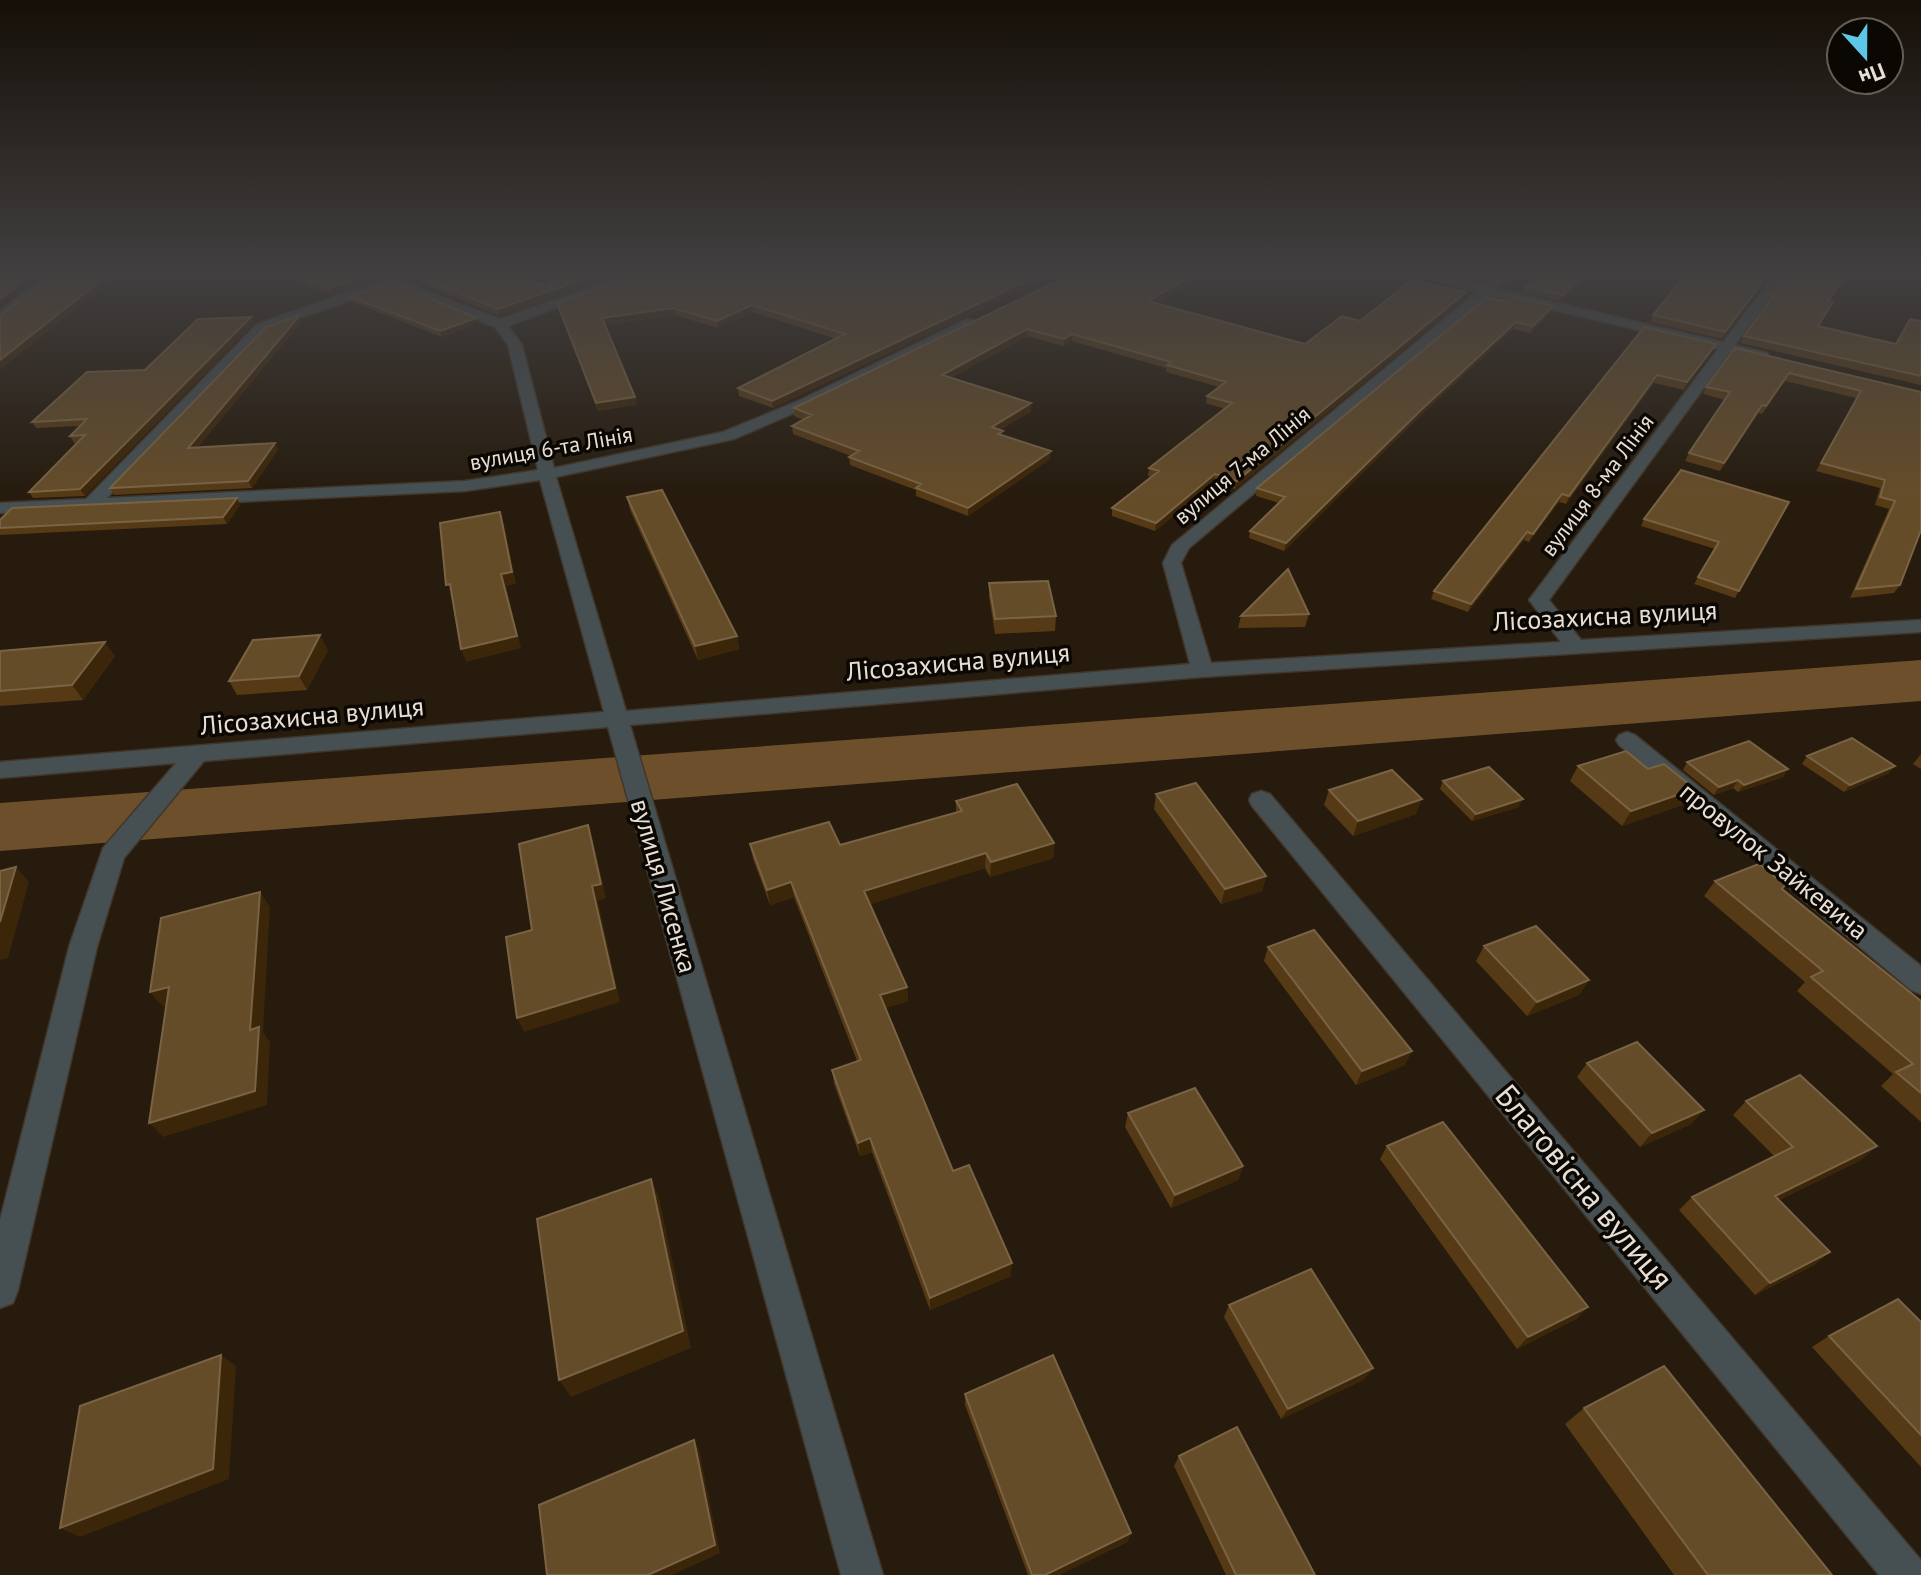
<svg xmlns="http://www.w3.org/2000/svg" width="1921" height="1575" font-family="'PT Sans',sans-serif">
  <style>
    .forest { fill: #6d4f2b }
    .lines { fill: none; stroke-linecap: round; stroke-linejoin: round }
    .minor-casing { stroke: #413629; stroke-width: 3 }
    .minor { fill: #465053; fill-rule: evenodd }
    .wall { fill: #553a15 }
    .shaded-wall { fill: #3c2609 }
    .building { fill: #654c29; stroke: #796344; stroke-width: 2 }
    .labels { text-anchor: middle; stroke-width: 7; stroke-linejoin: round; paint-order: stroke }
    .far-street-label { font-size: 22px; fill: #e7dfd6; stroke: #0b0703 }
    .street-label { font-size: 26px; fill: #e7dfd6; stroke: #0b0703 }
    .near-street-label { font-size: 32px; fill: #e7dfd6; stroke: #0b0703 }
  </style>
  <rect width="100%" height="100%" fill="#261b0d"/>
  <path class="forest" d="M1921,660V701L0,851V803Z"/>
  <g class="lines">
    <defs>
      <path id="minor" d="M47,274H61L0,321V311Z
        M375,274H391L421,289L500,319L628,274H646L508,326L522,345L554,468L723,432L798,401L967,319L979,322L808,407L734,439L556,477L626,711L1190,664L1163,563L1172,545L1477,292L1411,274H1433L1485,286L1499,274H1513L1497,289L1723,342L1775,274H1787L1735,345L1768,353V359L1730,352L1549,600L1581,640L1921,620V632L1202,677L630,725L883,1575H841L608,727L204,761L124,858L97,947L18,1290L13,1303L0,1308V1220L69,947L103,848L176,763L0,778V762L604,712L540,480L465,491L0,513V503L86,499L257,324L383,280ZM392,285L495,327L508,345L538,470L465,481L107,498L267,330ZM1490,295L1718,349L1529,600L1561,642L1211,663L1181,563L1189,548Z
        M1627,732L1635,735L1921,966V994L1911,990L1619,745L1616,740L1619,735Z
        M1261,791L1270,794L1921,1560V1575H1879L1252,806L1249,800L1252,794Z"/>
    </defs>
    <use href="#minor" class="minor-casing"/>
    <use href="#minor" class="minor"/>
  </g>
  <path class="wall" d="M283,274H375L377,279L332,295L283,276Z
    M398,274H516L550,287L545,274H619L500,316Z
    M1055,274L773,408L739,396L738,388L836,339L753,312L718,328L674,315L605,325L635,397L637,404L598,411L557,303Z
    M1072,274H1205L1155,303L1305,344L1360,321L1466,292L1464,299L1235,489L1214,482L1155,531L1112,516V508L1151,477L1148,476L1149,468L1225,409L1206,403L1207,396L1219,387L1166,372V368L1072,341L1063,346L1027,336L951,378L1031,403V411L1000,430L1003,435L1050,459L968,516L916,496V490L850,465L849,457L851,456L793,434L792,426L804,420L794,416V408Z
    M1587,274L1561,301L1523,292L1525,286Z
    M1700,274H1771L1722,339L1650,322L1653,315Z
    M1847,274L1829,302H1833L1819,326L1896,344L1921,321V385L1740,343L1744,336Z
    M350,297L478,323L442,337L352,302Z
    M1508,302L1553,306L1550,312L1531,333L1513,329L1419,417L1284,551L1249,538L1250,531L1279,503L1256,496L1257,488Z
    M300,315L302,321L197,448L278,449L252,488L114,495L110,488Z
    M251,317L254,323L85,496L33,498L29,492L78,443H74L70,436L80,426L36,428L32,422L145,370Z
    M1644,327L1713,351L1684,390L1654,383L1566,504L1559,502L1529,542L1524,540L1468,612L1431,599L1434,591Z
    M1735,348L1921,392L1900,585L1894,593L1850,598L1889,509L1875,505L1880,488L1816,471L1856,398L1785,381L1762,414L1758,413L1720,471L1685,461L1689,453L1725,400L1703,394L1706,387Z
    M627,497L737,636L739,649L698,660L630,510Z
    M1789,502L1735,598L1694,584L1715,549L1641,526L1644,519Z
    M240,505L227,524L0,535V528Z
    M989,583L1056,616L1055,631L995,634L989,597Z
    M1309,614L1305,627L1238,628L1241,616Z
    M328,650L307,690L237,695L229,681Z
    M0,651L115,656L83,700L0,706Z
    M1921,754V769L1913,764Z
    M1807,756L1895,766L1889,773L1844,792L1802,764Z
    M1687,762L1788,769L1783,777L1738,792L1733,788L1714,795L1683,770Z
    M1578,766L1648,769L1695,789L1685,804L1622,826L1570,781Z
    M1443,781L1519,807L1472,821L1440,789Z
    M1329,790L1416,814L1353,836L1324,805Z
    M1156,794L1266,876L1262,891L1221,904L1154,809Z
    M956,801L1054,843L1053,858L990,877L985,868L870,904L907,987L908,1001L885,1008L953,1171L1011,1276L930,1310L872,1152L860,1156L834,1084L832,1070L857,1061L794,897L770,905L753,859L750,844L840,845L956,812Z
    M1715,881L1782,889L1921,1001V1122L1881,1086L1893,1074L1797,991L1805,982L1704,896Z
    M1484,946L1589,980L1579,995L1527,1016L1476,961Z
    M1268,947L1405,1065L1356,1085L1264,961Z
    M1587,1063L1704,1110L1691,1124L1640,1147L1577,1077Z
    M1746,1101L1877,1146L1861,1160L1779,1200L1830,1252L1814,1265L1755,1295L1679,1210L1692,1197L1774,1156L1733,1115Z
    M1128,1113L1243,1166L1238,1180L1171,1208L1125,1127Z
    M1387,1146L1588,1307L1576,1319L1517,1349L1380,1159Z
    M1229,1305L1365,1379L1281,1419L1224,1317Z
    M1921,1322V1467L1812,1347L1829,1336Z
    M965,1394L1131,1533L1127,1542L1059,1575H1028L965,1405Z
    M1584,1408L1832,1575H1674L1565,1424Z
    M1179,1456L1315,1575H1226L1174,1466Z"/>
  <path class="shaded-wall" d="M32,274H42L0,307V299Z
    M109,274H119L0,370V360Z
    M369,274H375L377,279L332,295L329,288Z
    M598,274H619L500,316L498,309Z
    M1041,274H1055L773,408L772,401Z
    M1194,274H1205L1147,308L1148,301Z
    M1584,274H1587L1561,301L1563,295Z
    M1769,274H1771L1722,339L1725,332Z
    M1466,292L1464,299L1235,489L1237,481Z
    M752,305L753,312L718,328L717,321Z
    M1553,306L1550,312L1531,333L1533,326Z
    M673,308L674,315L604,325L602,318Z
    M300,315L302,321L191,455L188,448Z
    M251,317L254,323L85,496L80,489Z
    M477,318L478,323L442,337L440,331Z
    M1516,322L1513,329L1419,417L1284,551L1286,543L1421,410Z
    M1027,329V336L942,383V375Z
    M1072,334V341L1063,346L1064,339Z
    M1716,344L1713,351L1684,390L1687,382Z
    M1657,375L1654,383L1566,504L1569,496Z
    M635,397L637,404L598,411L596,403Z
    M1031,403V411L992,435V427Z
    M1762,405L1758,413L1720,471L1724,463Z
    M275,443L278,449L252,488L248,481Z
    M1051,451L1050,459L968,516V508Z
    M1215,474L1214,482L1155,531L1156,523Z
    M1562,494L1559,502L1529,542L1533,534Z
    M237,498L240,505L227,524L223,517Z
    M500,512L504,524L516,584L506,586L521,648L466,662L461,649L501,574Z
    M1527,532L1524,540L1468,612L1471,604Z
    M320,635L328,650L307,690L299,676Z
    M737,636L739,649L698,660L695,646Z
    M105,642L115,656L83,700L72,685Z
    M1895,766L1889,773L1844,792L1850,785Z
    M1788,769L1783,777L1738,792L1744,785Z
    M1738,780L1733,788L1714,795L1719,787Z
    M1695,789L1685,804L1622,826L1631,811Z
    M1422,799L1416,814L1353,836L1358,821Z
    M1523,799L1519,807L1472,821L1476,814Z
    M588,825L593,840L606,898L598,901L620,1002L524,1032L517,1018L592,886Z
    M1054,843L1053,858L990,877L991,862Z
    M986,853L985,868L865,906L864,891Z
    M16,867L29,882L8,958L0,960V922Z
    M1266,876L1262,891L1221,904L1225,889Z
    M791,882L794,897L770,905L767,890Z
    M260,892L270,907L263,1032L270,1042L267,1105L163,1137L149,1123L250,1030Z
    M1589,980L1579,995L1527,1016L1537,1002Z
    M169,987L181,1002L163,1007L150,992Z
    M907,987L908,1001L881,1010L880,995Z
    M1412,1051L1405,1065L1356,1085L1362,1071Z
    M1704,1110L1691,1124L1640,1147L1652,1133Z
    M870,1138L872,1152L860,1156L858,1143Z
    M1877,1146L1861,1160L1760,1209L1775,1196Z
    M1243,1166L1238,1180L1171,1208L1175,1195Z
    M651,1179L659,1198L691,1348L571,1397L559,1380Z
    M1830,1252L1814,1265L1755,1295L1770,1283Z
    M1012,1263L1011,1276L930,1310V1298Z
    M1588,1307L1576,1319L1517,1349L1528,1337Z
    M221,1355L236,1366L229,1479L80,1537L60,1528Z
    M1373,1368L1365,1379L1281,1419L1288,1409Z
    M694,1440L699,1450L720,1553L672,1575H648Z
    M1131,1533L1127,1542L1059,1575H1045Z"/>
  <path class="building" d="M0,274H32L0,299Z
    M55,274H109L0,360V316Z
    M293,274H369L329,288Z
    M412,274H516L551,287L546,274H598L498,309Z
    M635,274H1041L772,401L738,388L845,334L752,305L717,321L673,308L602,318L635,397L596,403L557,303Z
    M1072,274H1194L1148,301L1305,344L1342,316L1360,321L1412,280L1466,292L1237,481L1215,474L1156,523L1112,508L1159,471L1149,468L1232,403L1207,396L1226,382L1167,365L1171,362L1072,334L1064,339L1027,329L942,375L1031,403L992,427L1003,431L998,434L1051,451L968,508L916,488L921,484L849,457L859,451L792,426L812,415L794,408Z
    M1538,274H1584L1563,295L1525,286Z
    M1686,274L1699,275L1700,274H1769L1725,332L1653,315Z
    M1789,274H1846L1828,301L1833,302L1818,326L1896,344L1910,319L1921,321V376L1744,336Z
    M390,282L477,318L440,331L350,297Z
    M1487,297L1508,302L1513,297L1553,306L1533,326L1516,322L1421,410L1286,543L1250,531L1285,497L1257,488Z
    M300,315L188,448L275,443L248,481L110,488L266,327Z
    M251,317L80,489L29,492L85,435L70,436L87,419L32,422L87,372L145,370L198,319Z
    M1644,327L1716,344L1687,382L1657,375L1569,496L1562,494L1533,534L1527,532L1471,604L1434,591Z
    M1735,348L1921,392V530L1900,585L1856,589L1895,501L1880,497L1885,480L1821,463L1861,391L1789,373L1766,406L1762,405L1724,463L1689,453L1730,392L1706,387Z
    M1681,470L1789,502L1739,591L1698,577L1719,542L1644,519Z
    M662,490L737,636L695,646L627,497Z
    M237,498L223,517L0,528V520L12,508Z
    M500,512L512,572L501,574L517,636L461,649L450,584L446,585L440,523Z
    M1288,569L1309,614L1241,616Z
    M1048,581L1056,616L995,619L989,583Z
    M320,635L299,676L229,681L253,640Z
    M105,642L72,685L0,691V651Z
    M1852,738L1895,766L1850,785L1807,756Z
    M1749,741L1788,769L1744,785L1738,780L1719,787L1687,762Z
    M1626,751L1648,769L1664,764L1695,789L1631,811L1578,766Z
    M1489,767L1523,799L1476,814L1443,781Z
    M1392,770L1422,799L1358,821L1329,790Z
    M1196,783L1266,876L1225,889L1156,794Z
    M1017,784L1054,843L991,862L986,853L864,891L907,987L880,995L953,1171L969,1165L1012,1263L930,1298L870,1138L858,1143L832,1070L861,1060L791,882L767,890L750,844L829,822L840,845L962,811L956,801Z
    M588,825L601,884L592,886L615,988L517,1018L506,937L532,930L519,844Z
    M1759,864L1785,885L1782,889L1921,1001V1093L1896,1072L1913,1064L1811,977L1823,971L1715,881Z
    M16,867L0,922V871Z
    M260,892L250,1030L259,1027L255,1091L149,1123L169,987L150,992L161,918Z
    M1536,926L1589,980L1537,1002L1484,946Z
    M1314,930L1412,1051L1362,1071L1268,947Z
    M1637,1042L1704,1110L1652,1133L1587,1063Z
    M1800,1075L1877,1146L1775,1196L1830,1252L1770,1283L1692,1197L1793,1147L1746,1101Z
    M1195,1088L1243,1166L1175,1195L1128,1113Z
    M1443,1122L1588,1307L1528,1337L1387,1146Z
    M651,1179L683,1331L559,1380L537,1219Z
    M1311,1269L1373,1368L1288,1409L1229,1305Z
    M1898,1299L1921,1322V1435L1829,1336Z
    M221,1355L213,1469L60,1528L80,1406Z
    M1053,1355L1131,1533L1045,1575H1032L965,1394Z
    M1664,1366L1832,1575H1708L1584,1408Z
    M1237,1427L1315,1575H1236L1179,1456Z
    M694,1440L715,1545L648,1575H547L539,1505Z"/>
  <linearGradient id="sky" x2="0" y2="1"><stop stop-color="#150f07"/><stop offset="0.55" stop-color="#413f40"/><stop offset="1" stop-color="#413f40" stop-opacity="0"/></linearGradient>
  <rect width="1921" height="495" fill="url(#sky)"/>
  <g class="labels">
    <g class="far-street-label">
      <text transform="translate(551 448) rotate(-10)" y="8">вулиця 6-та Лінія</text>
      <text transform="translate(1242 465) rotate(-40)" y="8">вулиця 7-ма Лінія</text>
      <text transform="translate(1597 485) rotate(-53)" y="8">вулиця 8-ма Лінія</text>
    </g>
    <g class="street-label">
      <text transform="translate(1605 616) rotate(-3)" y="9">Лісозахисна вулиця</text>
      <text transform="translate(958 662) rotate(-5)" y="9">Лісозахисна вулиця</text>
      <text transform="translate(312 716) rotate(-5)" y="9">Лісозахисна вулиця</text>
      <text transform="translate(1774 861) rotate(39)" y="9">провулок Зайкевича</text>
      <text transform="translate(664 886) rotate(74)" y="9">вулиця Лисенка</text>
    </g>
    <g class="near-street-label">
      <text transform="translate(1584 1187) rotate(50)" y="11">Благовісна вулиця</text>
    </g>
  </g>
  <g transform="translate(1865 56) rotate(159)"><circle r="38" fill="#0b0703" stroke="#635d57" stroke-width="2"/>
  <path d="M0-6L14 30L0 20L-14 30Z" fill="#5dc7e8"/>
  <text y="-12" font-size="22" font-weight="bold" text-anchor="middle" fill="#e7dfd6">Пн</text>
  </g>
</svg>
